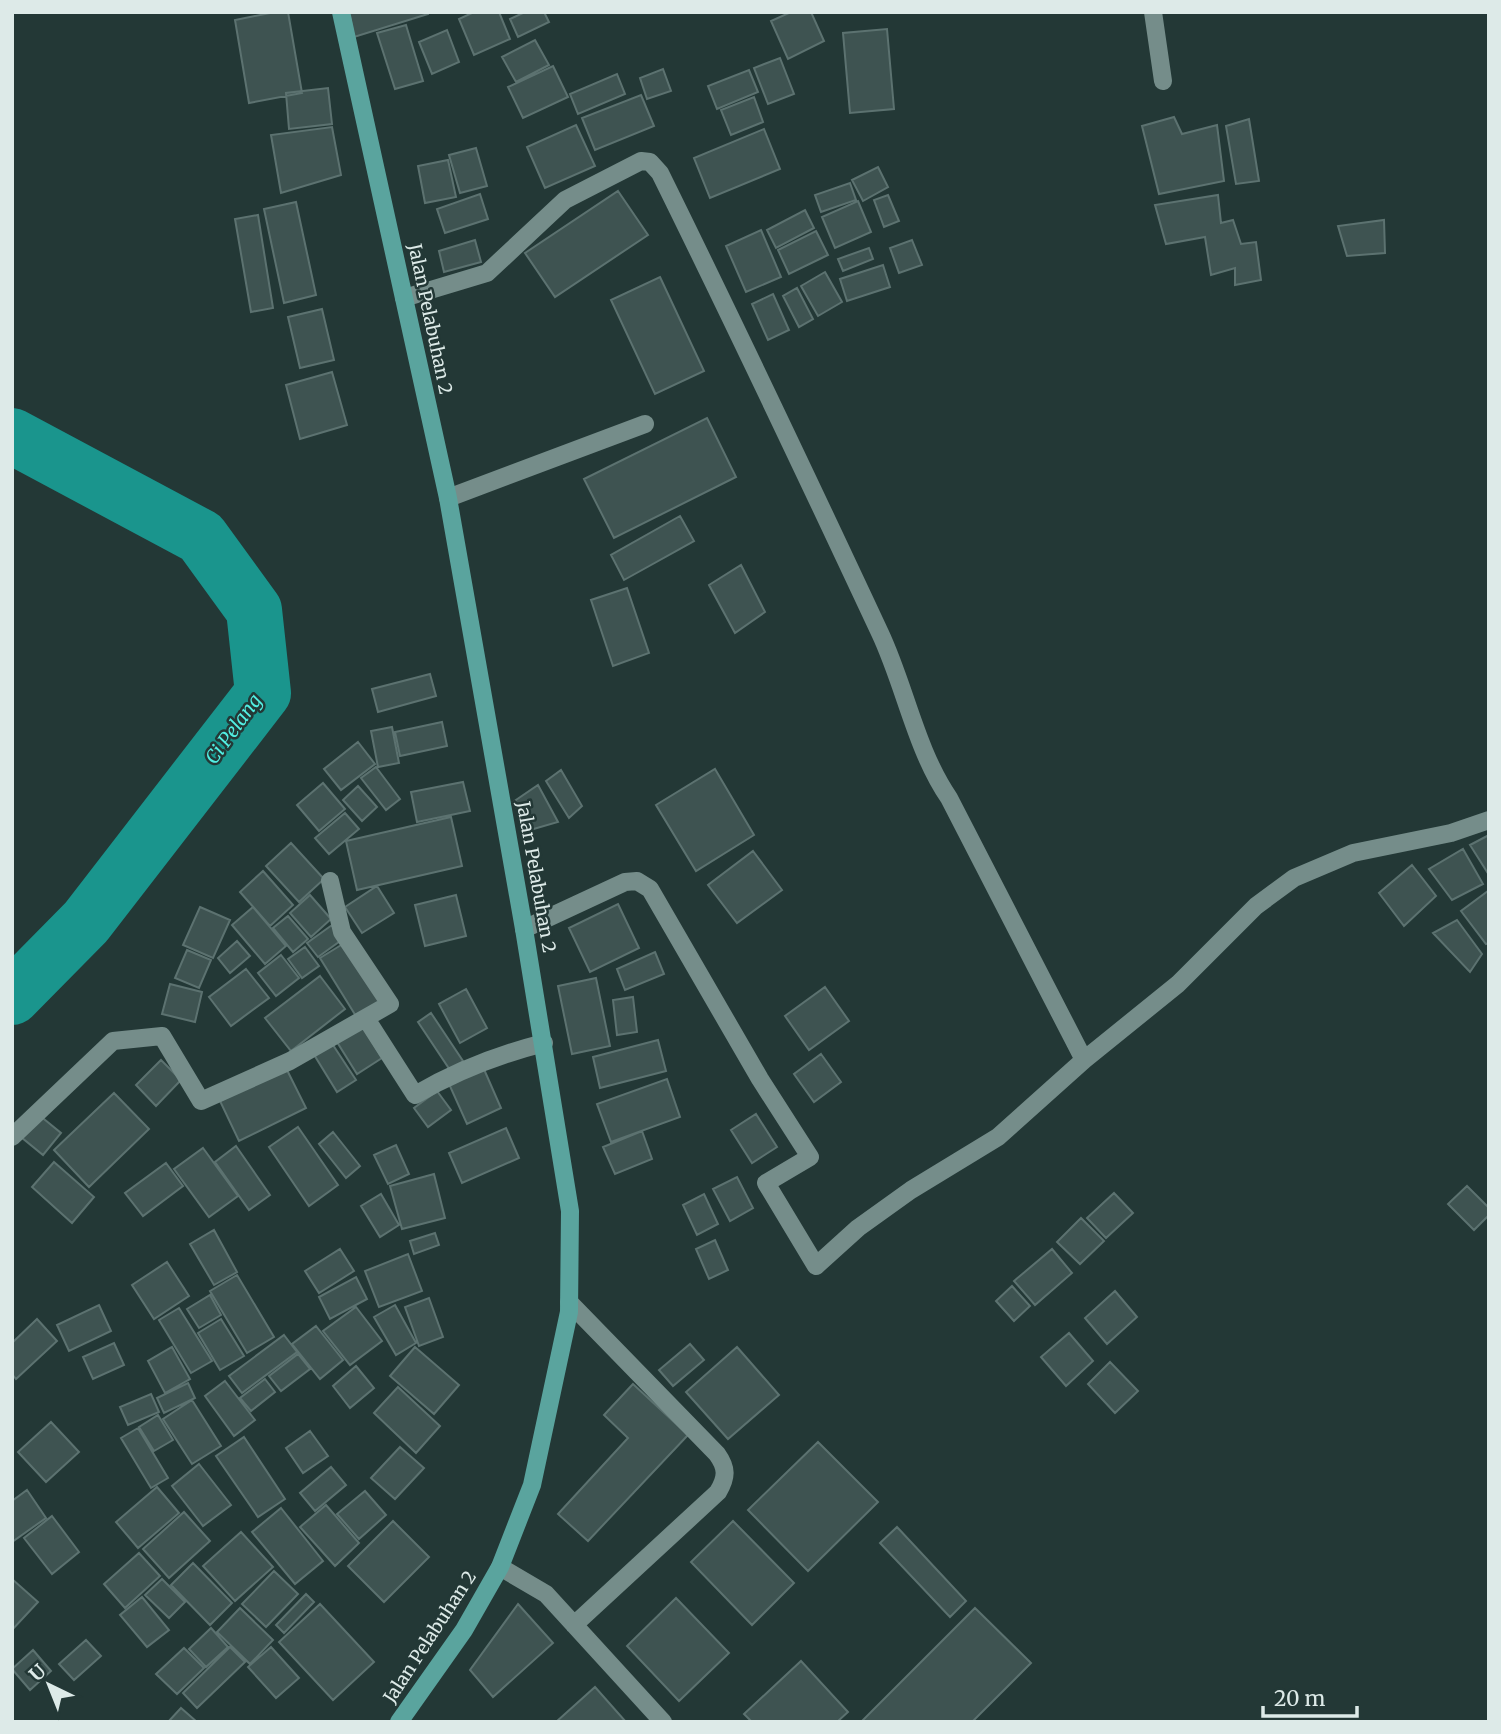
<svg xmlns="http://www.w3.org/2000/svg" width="1501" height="1734" font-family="Merriweather,serif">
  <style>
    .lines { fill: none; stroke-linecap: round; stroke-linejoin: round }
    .river { stroke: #1a958d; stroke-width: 56 }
    .building { fill: #3e5351; stroke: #5c7270; stroke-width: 2 }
    .minor { stroke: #758d8a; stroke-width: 18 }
    .major { stroke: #5aa49e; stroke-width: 18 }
    .labels { text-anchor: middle; stroke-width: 5; stroke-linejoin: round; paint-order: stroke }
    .street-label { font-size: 18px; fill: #ddeae8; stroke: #233836 }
    .water-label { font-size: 19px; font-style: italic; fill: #52efe3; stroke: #233836 }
  </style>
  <rect width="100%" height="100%" fill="#233836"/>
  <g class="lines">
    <path class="river" d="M12,436L201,537L254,610L263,693L86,922L12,997"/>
  </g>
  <path class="building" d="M275,12H288L302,93L249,103L235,20Z
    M349,12H428V14L354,37Z
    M474,12H499L510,39L474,55L459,19Z
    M525,12H544L549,22L518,37L510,19Z
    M791,12H811L824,41L788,59L771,21Z
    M406,25L423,81L395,89L377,33Z
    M887,29L894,109L850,113L843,33Z
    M447,30L459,62L432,74L419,42Z
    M535,40L549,65L516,82L502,57Z
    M780,58L794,94L768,104L754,68Z
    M553,66L568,97L523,118L508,87Z
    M663,69L671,91L647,99L640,78Z
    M749,70L758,92L717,109L708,86Z
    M617,74L625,94L578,114L570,94Z
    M328,88L332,124L289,129L286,93Z
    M641,95L654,126L595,150L582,118Z
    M754,97L763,122L731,135L721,110Z
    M1174,117L1182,134L1217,125L1224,181L1159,194L1142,126Z
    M1249,119L1259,181L1236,184L1226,126Z
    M576,125L595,166L545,188L527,147Z
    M332,127L341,175L281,193L271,135Z
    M764,129L780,169L710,198L694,158Z
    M476,148L487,186L460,193L449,155Z
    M448,160L456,197L425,203L418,166Z
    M878,167L888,187L863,201L852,180Z
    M850,183L856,200L821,212L815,195Z
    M618,191L648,235L555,297L525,253Z
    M480,194L488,219L445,233L437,209Z
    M888,195L899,221L884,227L874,200Z
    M1218,195L1221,223L1233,220L1241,244L1256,242L1261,280L1235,285V268L1211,275L1205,237L1166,244L1155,205Z
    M858,201L871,232L835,248L822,217Z
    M296,202L316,295L284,303L264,209Z
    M805,210L814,228L776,248L767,230Z
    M258,215L273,308L251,312L235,219Z
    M1384,220L1385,253L1347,256L1338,226Z
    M761,230L781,277L746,292L726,246Z
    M816,231L828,255L789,274L778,250Z
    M475,240L481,262L444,272L439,251Z
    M912,240L922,265L899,273L890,248Z
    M869,248L873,259L843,271L838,259Z
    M883,265L890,287L847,301L840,279Z
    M825,272L842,302L818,316L801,286Z
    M660,277L704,371L655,394L611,300Z
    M797,288L813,319L799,327L783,296Z
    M773,294L789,330L768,340L752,304Z
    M322,309L334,360L300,368L288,317Z
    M332,372L347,425L300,439L286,385Z
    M707,418L736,477L614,538L584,479Z
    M680,516L694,541L624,580L611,555Z
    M741,565L765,612L735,633L709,585Z
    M627,588L649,653L613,666L591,600Z
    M430,674L436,696L378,712L372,689Z
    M442,722L447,746L400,756L395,732Z
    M392,727L399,763L378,767L371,731Z
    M358,742L375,764L341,790L324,769Z
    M376,767L400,799L386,810L361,778Z
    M715,769L754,835L696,871L656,805Z
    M561,770L582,806L569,818L546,781Z
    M463,782L470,811L417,822L411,792Z
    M323,783L345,809L319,831L297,805Z
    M538,785L558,822L530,830L513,802Z
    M358,786L377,807L362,821L343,800Z
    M345,813L359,829L329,854L315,838Z
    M451,817L462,866L357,890L346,841Z
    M1489,835V875L1470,845Z
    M291,843L324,879L299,902L266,866Z
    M1463,849L1483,884L1452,900L1429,869Z
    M753,851L782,890L737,923L708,885Z
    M1412,865L1436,896L1404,926L1379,893Z
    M263,871L293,905L270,926L240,892Z
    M377,886L394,913L362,933L345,907Z
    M1488,891L1489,943L1486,944L1461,911Z
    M310,895L331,919L311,937L290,913Z
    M456,895L466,936L425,946L415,905Z
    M618,904L639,948L590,972L569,928Z
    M200,907L230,920L213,958L183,945Z
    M253,907L286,946L265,964L232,925Z
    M288,916L308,939L293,952L273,928Z
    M1457,920L1482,954L1470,972L1433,933Z
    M332,925L343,939L318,957L307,943Z
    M237,941L250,956L230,973L218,958Z
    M346,942L385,1005L359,1021L320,958Z
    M305,947L319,966L302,978L288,959Z
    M187,950L211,960L199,988L175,978Z
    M655,952L664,974L625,990L617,969Z
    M281,955L299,978L276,996L258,973Z
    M246,969L269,998L231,1026L209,997Z
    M320,976L345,1009L291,1051L265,1018Z
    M596,978L610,1046L572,1054L558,986Z
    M170,984L202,992L195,1022L162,1014Z
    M825,987L849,1021L809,1050L785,1016Z
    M466,989L487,1028L460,1043L439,1004Z
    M633,997L637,1032L617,1035L613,1000Z
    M431,1013L463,1061L450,1070L418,1022Z
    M363,1027L382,1058L357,1074L337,1042Z
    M658,1040L666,1071L600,1088L593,1057Z
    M331,1042L356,1080L337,1092L313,1053Z
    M821,1054L841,1082L814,1102L794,1074Z
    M161,1060L181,1080L156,1106L136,1085Z
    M483,1067L501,1108L467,1124L449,1084Z
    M286,1068L306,1108L239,1141L220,1101Z
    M667,1079L680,1117L611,1142L597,1104Z
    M437,1091L451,1110L428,1127L414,1108Z
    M114,1093L149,1129L89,1187L54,1150Z
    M756,1114L777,1147L752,1163L731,1130Z
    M39,1115L61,1133L43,1155L21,1137Z
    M298,1127L338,1185L309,1206L269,1147Z
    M506,1128L519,1158L462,1183L449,1153Z
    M642,1131L652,1159L615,1174L603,1147Z
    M333,1132L360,1166L346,1178L319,1144Z
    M396,1145L409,1174L388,1184L374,1155Z
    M236,1146L270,1195L249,1210L215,1162Z
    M203,1148L238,1196L209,1217L174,1169Z
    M54,1162L94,1197L72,1223L32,1187Z
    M166,1163L183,1186L143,1216L125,1193Z
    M434,1174L445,1218L402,1229L390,1186Z
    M737,1177L753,1208L730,1221L713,1189Z
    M1467,1186L1489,1208V1215L1474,1230L1448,1204Z
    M1114,1193L1133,1213L1106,1238L1087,1218Z
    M381,1194L399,1225L380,1237L361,1206Z
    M704,1194L718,1224L697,1235L683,1205Z
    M1081,1218L1104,1241L1080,1264L1057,1242Z
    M214,1230L237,1272L214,1285L190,1244Z
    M435,1233L439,1245L414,1254L410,1241Z
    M715,1240L728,1270L709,1279L696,1249Z
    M340,1249L354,1271L319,1293L305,1271Z
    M1052,1249L1072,1273L1035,1305L1014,1281Z
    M408,1254L422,1291L379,1307L365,1271Z
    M167,1262L189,1296L154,1319L132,1285Z
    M237,1275L274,1337L247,1353L210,1291Z
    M356,1277L367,1299L330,1319L319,1297Z
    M1012,1286L1030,1306L1014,1321L996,1301Z
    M1115,1291L1137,1317L1107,1344L1085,1318Z
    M210,1295L221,1315L199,1328L187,1309Z
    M429,1298L443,1337L419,1346L405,1307Z
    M99,1305L111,1331L69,1351L57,1325Z
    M395,1305L416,1343L396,1355L374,1317Z
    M356,1307L382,1341L350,1365L323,1331Z
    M179,1308L212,1361L191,1373L159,1320Z
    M37,1319L57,1341L16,1379L12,1374V1343Z
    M221,1319L244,1356L220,1370L198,1333Z
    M316,1326L343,1360L320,1379L292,1344Z
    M1069,1333L1093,1361L1066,1386L1041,1357Z
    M284,1335L297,1352L242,1393L229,1376Z
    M114,1343L124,1365L93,1379L83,1357Z
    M690,1344L704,1360L673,1386L659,1370Z
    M172,1347L190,1379L165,1393L148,1361Z
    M415,1347L459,1385L434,1414L390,1376Z
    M737,1347L779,1395L728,1439L686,1392Z
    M298,1354L310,1369L281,1391L269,1376Z
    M1110,1362L1138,1391L1115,1413L1088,1384Z
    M356,1366L374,1388L350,1408L333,1386Z
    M265,1379L275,1392L251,1411L240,1398Z
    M225,1381L255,1420L234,1436L205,1396Z
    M188,1383L195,1398L164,1413L157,1398Z
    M633,1384L688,1435L588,1541L558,1514L628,1438L604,1415Z
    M398,1387L440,1426L416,1453L374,1413Z
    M151,1394L159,1412L128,1425L120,1407Z
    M192,1400L221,1446L192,1464L163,1419Z
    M158,1415L173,1440L154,1451L139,1427Z
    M51,1422L79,1452L46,1482L18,1452Z
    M138,1428L168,1478L151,1488L121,1438Z
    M310,1431L328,1456L303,1473L286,1448Z
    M244,1437L285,1499L258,1517L216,1456Z
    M818,1442L878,1502L808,1571L748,1510Z
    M400,1447L424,1468L395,1499L371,1478Z
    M199,1464L231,1505L203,1526L172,1486Z
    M331,1467L346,1485L315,1511L300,1493Z
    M157,1487L179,1513L138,1548L116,1522Z
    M27,1490L46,1518L12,1542V1501Z
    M365,1491L386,1515L359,1539L337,1514Z
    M326,1505L359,1543L335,1566L300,1527Z
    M281,1508L323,1561L295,1584L252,1532Z
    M184,1512L210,1541L169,1578L143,1549Z
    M52,1516L79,1552L52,1574L24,1538Z
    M393,1521L429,1557L384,1602L348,1566Z
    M733,1521L794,1583L752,1625L691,1562Z
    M897,1527L966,1601L950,1617L880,1543Z
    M241,1532L273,1567L235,1601L203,1566Z
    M139,1553L160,1576L125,1608L104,1584Z
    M193,1563L232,1603L210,1625L171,1585Z
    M274,1571L298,1594L266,1627L242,1604Z
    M12,1579L38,1602L12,1630Z
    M162,1579L185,1602L169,1618L145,1595Z
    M306,1594L314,1602L284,1633L276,1625Z
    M142,1597L169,1630L147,1647L120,1615Z
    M676,1598L729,1653L679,1701L627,1646Z
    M320,1604L374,1662L333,1700L279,1642Z
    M518,1604L553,1643L493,1697L470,1670Z
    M240,1608L273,1640L250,1664L217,1632Z
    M975,1608L1031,1663L972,1722H861Z
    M211,1628L228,1647L206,1667L189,1649Z
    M86,1640L101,1656L74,1680L59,1664Z
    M230,1647L245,1662L197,1708L183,1693Z
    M271,1647L299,1678L276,1698L248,1667Z
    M184,1648L204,1668L177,1694L156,1674Z
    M33,1650L51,1671L30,1690L12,1669Z
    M801,1661L848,1712L837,1722H752L744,1714Z
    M595,1687L626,1722H556Z
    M181,1708L197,1722H168Z"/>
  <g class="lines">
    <path class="minor" d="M1153,12L1163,81
      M404,298L487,273L565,200L641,161L650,162L660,173C735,325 808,479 880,633C905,686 916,750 949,798L1084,1060
      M448,498L645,424
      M524,929L625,882L637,881L650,889L760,1079L810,1157L766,1183L816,1266L858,1228L911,1190L998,1137L1084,1060L1178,984L1256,906L1294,878L1353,853L1451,833L1489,820
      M367,1020L415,1095C456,1071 497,1055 544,1043
      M12,1137L113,1041L162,1036L201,1101L290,1061L390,1004L342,932L330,881
      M569,1302L717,1454C727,1468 727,1477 718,1492L574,1625
      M500,1567L546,1594L663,1722"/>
    <path class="major" d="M341,12L448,498L524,929L570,1211L569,1312L532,1485L500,1567L464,1630L399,1722"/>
  </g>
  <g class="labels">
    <g class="street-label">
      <text transform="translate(430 319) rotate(78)" y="6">Jalan Pelabuhan 2</text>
      <text transform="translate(536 877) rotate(80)" y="6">Jalan Pelabuhan 2</text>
      <text transform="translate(430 1637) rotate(-57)" y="6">Jalan Pelabuhan 2</text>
    </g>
    <g class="water-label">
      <text transform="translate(233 729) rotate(-54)" y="7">Ci Pelang</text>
    </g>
  </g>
  <rect width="1501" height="1734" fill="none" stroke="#ddeae8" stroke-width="28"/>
  <g transform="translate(49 1685) rotate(317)" stroke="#233836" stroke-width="5" paint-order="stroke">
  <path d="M0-5L12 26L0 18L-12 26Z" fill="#ddeae8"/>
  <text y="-10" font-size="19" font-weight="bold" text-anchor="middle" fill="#ddeae8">U</text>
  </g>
  <path d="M1263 1706v10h94v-10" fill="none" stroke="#ddeae8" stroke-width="3.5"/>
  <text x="1274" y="1706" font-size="21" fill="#ddeae8" stroke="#233836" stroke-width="5" paint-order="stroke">20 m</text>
</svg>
